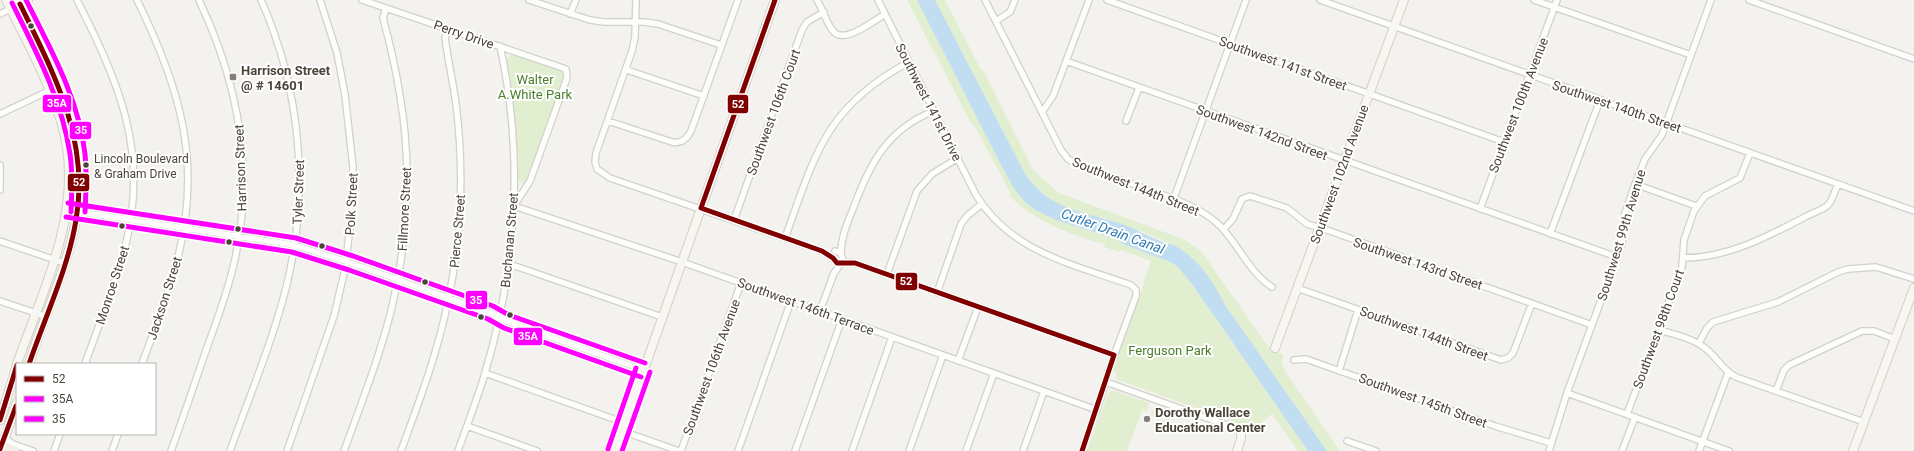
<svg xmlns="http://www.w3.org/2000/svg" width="1914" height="451" font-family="Roboto,sans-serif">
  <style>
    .green { fill: #e1eecf }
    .water { fill: #c0ddf1 }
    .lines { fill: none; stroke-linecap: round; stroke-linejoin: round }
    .street-casing { stroke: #d2d0cb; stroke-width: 8 }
    .secondary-casing { stroke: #d3cfc5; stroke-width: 10 }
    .primary-casing { stroke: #d6cebb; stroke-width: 11 }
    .street { stroke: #fdfdfc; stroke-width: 5.5 }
    .secondary { stroke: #f7f6f1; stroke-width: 8 }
    .primary { stroke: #f2efe6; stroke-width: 9 }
    .bus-1-casing { stroke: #fff; stroke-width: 8 }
    .bus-2-casing { stroke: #fff; stroke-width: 8 }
    .bus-3-casing { stroke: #fff; stroke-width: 8 }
    .bus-1 { stroke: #800000; stroke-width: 5 }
    .bus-2 { stroke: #f0f; stroke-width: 5 }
    .bus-3 { stroke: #f0f; stroke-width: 5 }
    .bus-dot { fill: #4b4439; stroke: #fff; stroke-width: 1.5 }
    .poi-dot { fill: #868178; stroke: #fff; stroke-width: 1.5 }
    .labels { text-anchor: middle; stroke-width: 4; stroke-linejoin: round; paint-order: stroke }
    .bus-label { font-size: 12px; fill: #4b4439; stroke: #fff; text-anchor: start }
    .street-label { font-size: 13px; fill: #4b4439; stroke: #fff }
    .poi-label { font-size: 13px; font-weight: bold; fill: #4b4439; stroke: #fff; text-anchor: start }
    .park-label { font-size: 13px; fill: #4a7f2a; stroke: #fff }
    .water-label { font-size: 14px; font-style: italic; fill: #2e7ab2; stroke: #fff }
    .line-badge { stroke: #fff; stroke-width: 1.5 }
    .badge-label { font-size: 11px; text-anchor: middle; font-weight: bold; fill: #fff }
  </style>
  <rect width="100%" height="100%" fill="#f4f2ee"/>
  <path class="green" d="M907,0H917L1002,167L1013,187L1025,202L1037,211L1056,220L1113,238L1125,245L1168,261L1177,266L1192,284L1308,451H1298L1272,414L1254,429L1116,379V373L1112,371L1144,283H1143L1151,261L1121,250L1120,252L1104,247L1105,244C1069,235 1036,221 1009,196L1011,194L974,125H972Z
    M935,0H945L981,70H983L1033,170L1059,193L1183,239L1201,251L1267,345L1283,355L1282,362L1285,371L1340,451H1327L1225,305L1203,270L1192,258L1181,249L1143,232L1105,218L1087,215L1057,204L1033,185L1023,170Z
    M513,54L560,69L565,77L528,179L523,183L519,181L517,176L516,139L507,65V58Z
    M1115,391L1149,403L1147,411L1142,410L1127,451H1087L1108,394L1111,391Z
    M1103,398L1105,399L1086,451H1084Z
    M1155,405L1160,407L1157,418L1150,416Z"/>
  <path class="water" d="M917,0H935L1023,170C1047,212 1086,211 1127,226C1138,230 1149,237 1160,241C1167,243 1176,245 1182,250C1201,263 1215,284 1225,305L1327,451H1308L1192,284L1177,266L1168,261L1125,245L1113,238L1056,220L1037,211L1025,202L1013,187L1002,167Z"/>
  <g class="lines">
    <defs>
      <path id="street" d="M77,0C118,81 149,150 126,243C116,284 99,324 85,364
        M137,0C180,87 203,163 177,261C168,296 154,330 142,364
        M362,0L566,69L567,78L530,181L514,206L682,262L1097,410
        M529,0L590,20L604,22H644L658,24L721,45
        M636,0L635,37L632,51L596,153L595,162L597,169L610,178L822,251L833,258
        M817,0C823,10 826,22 833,31C843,45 874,21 885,14
        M878,0L976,195C1011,252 1072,264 1131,285L1136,290V296L1108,372L1103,391L1082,451
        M985,0L1061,150L1068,159L1080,166C1102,173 1124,181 1146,189C1171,198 1196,205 1217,223C1238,242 1248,272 1272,287
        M1107,0L1504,142
        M1320,0L1914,211
        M1534,0L1691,55
        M1749,0L1914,59
        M0,14L29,0
        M570,14L576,0
        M996,21L1010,12L1015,0
        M1066,61L1617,257
        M627,70L704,96
        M1042,112L1053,96L1089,0
        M0,114L59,86
        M608,121L672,142C681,144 687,139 691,131L738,0
        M1126,121L1139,88
        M0,165V190
        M1635,184L1696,206
        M1174,198L1246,0
        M1480,209L1557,0
        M67,210L294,245L351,263L491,313L506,321L643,370
        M734,220L802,30L807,22L824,12
        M1224,229L1233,219L1242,199L1250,196L1287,208L1307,224L1327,230L1592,325
        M1550,234L1600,100
        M785,238C815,155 825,107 909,62
        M0,241L64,263
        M841,253C841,238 847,223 853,209C869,165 887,129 934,111
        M1683,258C1727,258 1767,237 1805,217C1812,213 1820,211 1827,206L1831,201L1838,184
        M842,262L855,263L1114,355
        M509,265L518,267L662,317
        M887,274L917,191L932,174L958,158
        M1297,288L1501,360L1508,358L1513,353L1532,303
        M937,293L961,224L968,215L982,204
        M0,301L45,316
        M820,311L834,273L843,261L841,253L835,251
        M1658,330C1673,334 1692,338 1705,348C1717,357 1722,370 1736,377L1864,422
        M1699,343L1707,328L1713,322L1778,302L1838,272L1848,269L1876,267L1914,279
        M1294,360L1306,359L1495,426L1551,443
        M958,361L978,307
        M1339,371L1358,310
        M485,373L625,423
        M1106,382L1232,427L1241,433
        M1776,391L1784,370L1789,365L1862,331H1874L1895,339
        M1567,393L1729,451
        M1627,414L1682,267L1684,240L1694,211L1705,196L1740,178L1750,153
        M467,426L537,451
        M622,431L679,451
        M5,438L13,444L33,451
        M1347,441L1376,451
        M54,451L60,434
        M112,451L118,434
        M171,451C184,415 196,379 209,342C219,315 229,287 235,259C255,168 238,82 199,0
        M230,451C249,397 272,343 286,288C310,192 301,90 261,0
        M287,451L334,316L345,269L352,209L353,167L345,95L337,53L320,0
        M344,451C361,404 380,356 392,307C408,239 412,165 400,96C396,70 390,44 383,18L386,8
        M401,451C419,402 438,352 448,301C462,236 464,169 456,104C453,82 448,60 445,38L448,29
        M458,451C467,425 477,400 485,373C517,267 524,155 500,46
        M681,451L741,283
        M738,451L791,301
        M795,451L842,319
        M852,451L892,337
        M909,451L943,355
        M966,451L994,373
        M1023,451L1044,391
        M1549,451L1567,393L1622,243L1624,216L1635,184L1645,159L1662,135L1711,0
        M1622,451L1635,417
        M1699,451L1728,373"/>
      <path id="secondary" d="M6,0C26,39 48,80 61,121C87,205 44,286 17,364
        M18,0C52,70 92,140 76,220C67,269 44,316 29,364
        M1275,348L1404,0
        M0,420L17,365
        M0,449L2,446L17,402
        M615,451L775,0
        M1237,451L1241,439V433
        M1853,451L1914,288"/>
      <path id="primary" d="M0,445L15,451"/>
    </defs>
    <use href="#street" class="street-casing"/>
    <use href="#secondary" class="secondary-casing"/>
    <use href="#primary" class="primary-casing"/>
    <use href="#street" class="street"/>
    <use href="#secondary" class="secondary"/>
    <use href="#primary" class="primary"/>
    <defs>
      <path id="bus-1" d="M20,4C54,74 90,140 76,220C68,269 45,317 29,364
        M701,208L822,251L833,258L837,263H855L1114,355
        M701,208L775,0
        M0,420L17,365
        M0,449L16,406
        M1082,451L1114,355"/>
      <path id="bus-2" d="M12,3C36,51 62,100 70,154C73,173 72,192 71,212
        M66,217L292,252L349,270L488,319L504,328L641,377
        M622,451L650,372"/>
      <path id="bus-3" d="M26,0C50,48 79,99 85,154C87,174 86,193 85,212
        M68,203L296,238L353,256L493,306L509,315L645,363
        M608,449L636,368"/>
    </defs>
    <use href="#bus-1" class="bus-1-casing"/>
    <use href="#bus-2" class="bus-2-casing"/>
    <use href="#bus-3" class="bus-3-casing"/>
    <use href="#bus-1" class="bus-1"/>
    <use href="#bus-2" class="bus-2"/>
    <use href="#bus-3" class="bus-3"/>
  </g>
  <g class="bus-dot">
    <circle cx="31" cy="26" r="3.5"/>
    <circle cx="86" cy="165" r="3.5"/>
    <circle cx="122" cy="226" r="3.5"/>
    <circle cx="238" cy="229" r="3.5"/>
    <circle cx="229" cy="242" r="3.5"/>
    <circle cx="322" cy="246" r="3.5"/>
    <circle cx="425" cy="282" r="3.5"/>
    <circle cx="510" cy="315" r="3.5"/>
    <circle cx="481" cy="317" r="3.5"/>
  </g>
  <g class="poi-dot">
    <rect x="229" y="73" width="8" height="8" rx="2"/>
    <circle cx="1147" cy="419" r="4"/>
  </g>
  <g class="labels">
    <g class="bus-label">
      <text x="94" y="163">Lincoln Boulevard<tspan x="94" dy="15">&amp; Graham Drive</tspan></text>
    </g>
    <g class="street-label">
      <text transform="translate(464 34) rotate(19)" y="5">Perry Drive</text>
      <text transform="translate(1283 63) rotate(20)" y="5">Southwest 141st Street</text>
      <text transform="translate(929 102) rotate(63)" y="5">Southwest 141st Drive</text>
      <text transform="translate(1518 105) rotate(-69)" y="5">Southwest 100th Avenue</text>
      <text transform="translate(1617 106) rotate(19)" y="5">Southwest 140th Street</text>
      <text transform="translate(773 112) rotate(-70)" y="5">Southwest 106th Court</text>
      <text transform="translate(1262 132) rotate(20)" y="5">Southwest 142nd Street</text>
      <text transform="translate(240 168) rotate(-92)" y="5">Harrison Street</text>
      <text transform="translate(1339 174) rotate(-70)" y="5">Southwest 102nd Avenue</text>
      <text transform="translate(1136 186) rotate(22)" y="5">Southwest 144th Street</text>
      <text transform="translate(298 192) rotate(-88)" y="5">Tyler Street</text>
      <text transform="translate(351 204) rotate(-87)" y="5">Polk Street</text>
      <text transform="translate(404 209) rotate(-87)" y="5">Fillmore Street</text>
      <text transform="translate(457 231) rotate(-85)" y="5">Pierce Street</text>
      <text transform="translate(1621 235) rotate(-73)" y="5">Southwest 99th Avenue</text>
      <text transform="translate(509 240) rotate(-85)" y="5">Buchanan Street</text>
      <text transform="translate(1418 263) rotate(19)" y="5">Southwest 143rd Street</text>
      <text transform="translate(112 285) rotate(-72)" y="5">Monroe Street</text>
      <text transform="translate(164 298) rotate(-72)" y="5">Jackson Street</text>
      <text transform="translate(806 306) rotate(20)" y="5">Southwest 146th Terrace</text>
      <text transform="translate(1658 329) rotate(-70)" y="5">Southwest 98th Court</text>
      <text transform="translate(1424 333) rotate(20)" y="5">Southwest 144th Street</text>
      <text transform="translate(711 367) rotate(-70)" y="5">Southwest 106th Avenue</text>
      <text transform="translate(1423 400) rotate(20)" y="5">Southwest 145th Street</text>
    </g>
    <g class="poi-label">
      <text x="241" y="75">Harrison Street<tspan x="241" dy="15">@ # 14601</tspan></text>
      <text x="1155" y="417">Dorothy Wallace<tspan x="1155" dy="15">Educational Center</tspan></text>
    </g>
    <g class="park-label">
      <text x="535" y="84">Walter<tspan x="535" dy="15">A.White Park</tspan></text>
      <text x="1170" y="355">Ferguson Park</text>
    </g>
    <g class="water-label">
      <text transform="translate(1113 231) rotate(20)" y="5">Cutler Drain Canal</text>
    </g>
  </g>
  <g class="line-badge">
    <rect x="42" y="94" width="30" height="19" rx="4" fill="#f0f"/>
    <rect x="727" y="94" width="22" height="20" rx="4" fill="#800000"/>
    <rect x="69" y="121" width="23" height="19" rx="4" fill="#f0f"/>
    <rect x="67" y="173" width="23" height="19" rx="4" fill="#800000"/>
    <rect x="895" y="272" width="23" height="19" rx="4" fill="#800000"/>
    <rect x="465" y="290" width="23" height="20" rx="4" fill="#f0f"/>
    <rect x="513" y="327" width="30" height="19" rx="4" fill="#f0f"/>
  </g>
  <g class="badge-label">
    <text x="57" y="107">35A</text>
    <text x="738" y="108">52</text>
    <text x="81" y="134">35</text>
    <text x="79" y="186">52</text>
    <text x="906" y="285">52</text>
    <text x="476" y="304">35</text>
    <text x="528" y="340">35A</text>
  </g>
  <rect x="16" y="363" width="140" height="72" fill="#ffffff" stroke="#b7b4b0"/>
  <rect x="24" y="376" width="20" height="6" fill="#800000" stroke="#b7b4b0"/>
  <text x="52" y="383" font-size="12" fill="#4b4439">52</text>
  <rect x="24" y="396" width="20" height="6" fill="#ff00ff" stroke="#b7b4b0"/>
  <text x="52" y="403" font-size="12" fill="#4b4439">35A</text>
  <rect x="24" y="416" width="20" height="6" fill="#ff00ff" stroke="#b7b4b0"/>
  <text x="52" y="423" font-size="12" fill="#4b4439">35</text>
</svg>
